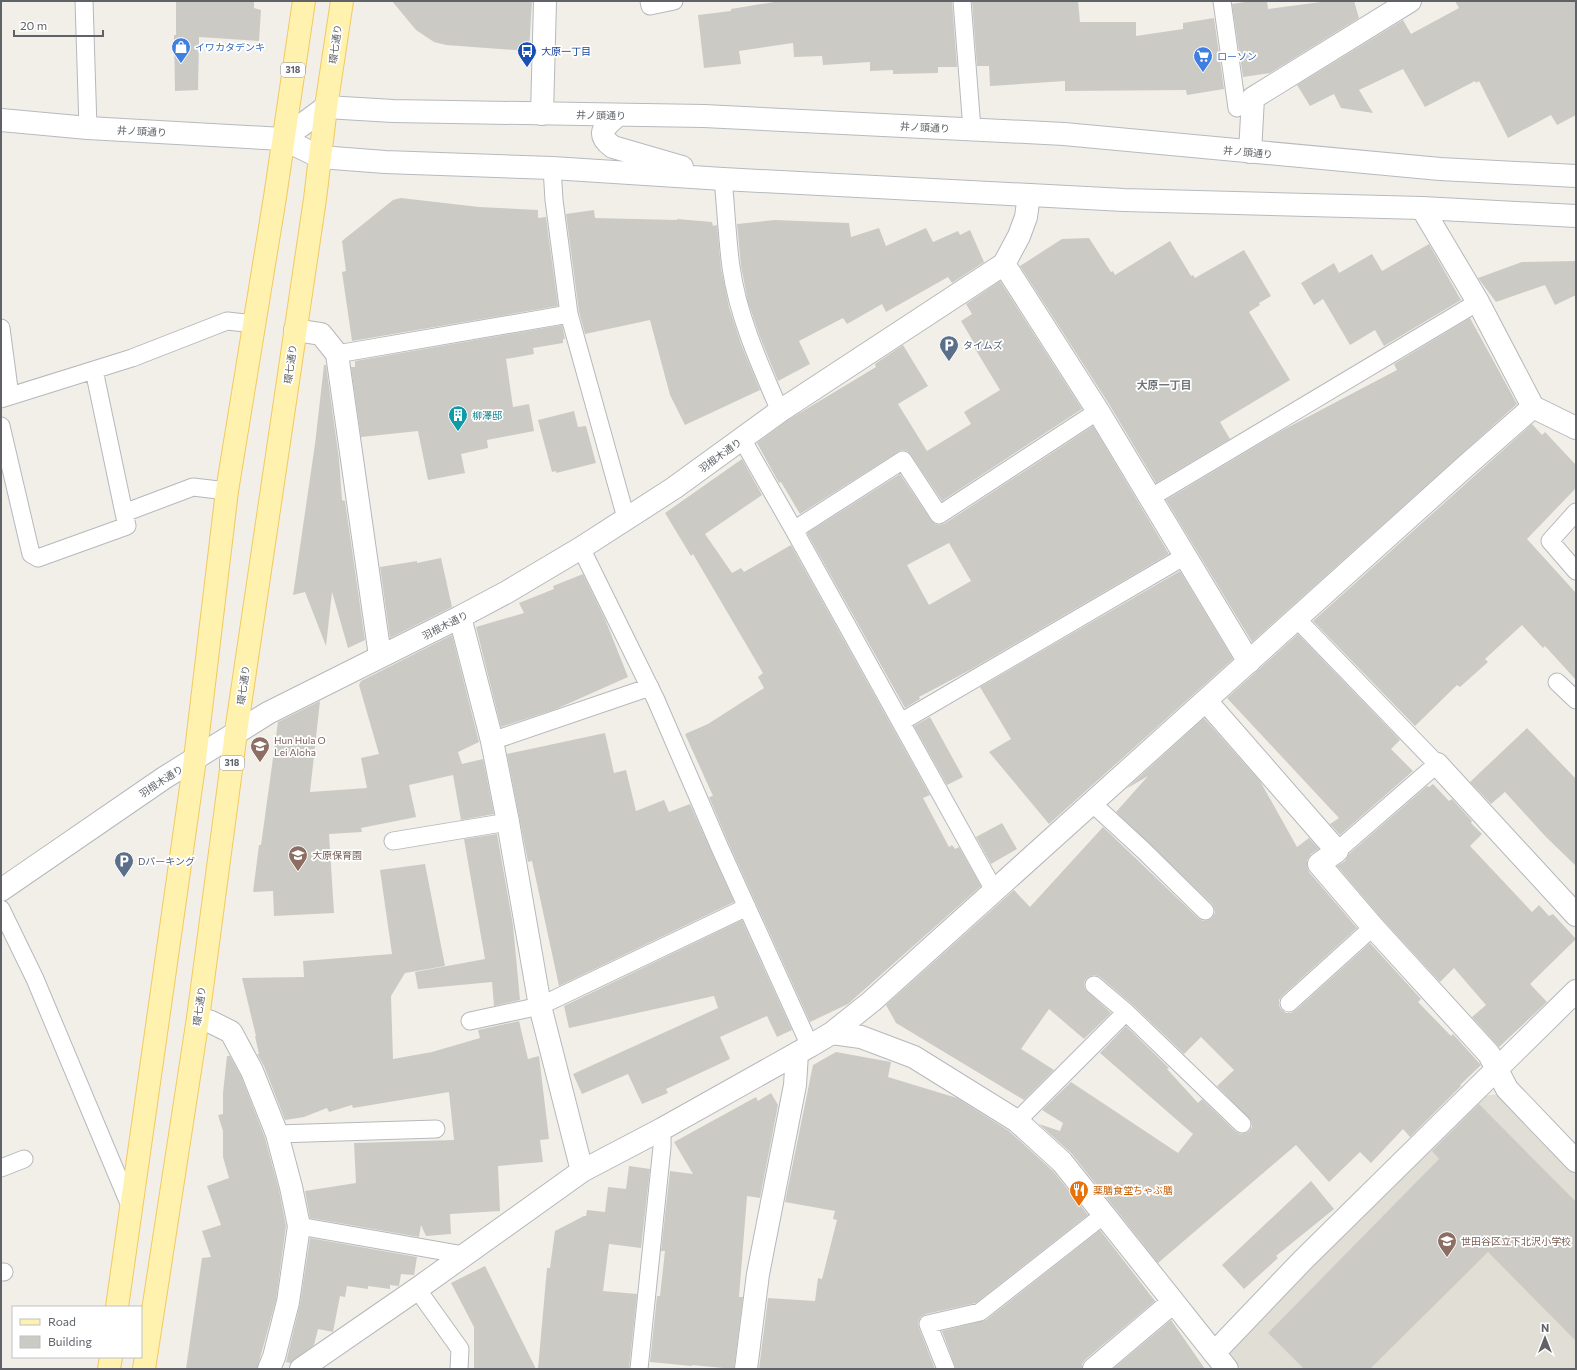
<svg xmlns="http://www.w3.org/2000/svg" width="1577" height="1370" font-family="Commissioner,'Noto Sans JP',sans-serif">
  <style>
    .education { fill: #e1ded6 }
    .building { fill: #cccac5; fill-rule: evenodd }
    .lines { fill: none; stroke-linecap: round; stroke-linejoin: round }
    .service-casing { stroke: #b5b8bc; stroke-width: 19 }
    .minor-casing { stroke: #b5b8bc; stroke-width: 24 }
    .secondary-casing { stroke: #b6babf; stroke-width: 24 }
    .primary-casing { stroke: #f2c960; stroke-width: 24 }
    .service { stroke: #fff; stroke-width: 17 }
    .minor { stroke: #fff; stroke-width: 22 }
    .secondary { stroke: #fff; stroke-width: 22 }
    .primary { stroke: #fff2af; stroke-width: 22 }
    .labels { text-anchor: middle; stroke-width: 3.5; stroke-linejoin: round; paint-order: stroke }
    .shield { fill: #fff; stroke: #8f9295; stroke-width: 1 }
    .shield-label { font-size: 9px; font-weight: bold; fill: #5f6368 }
    .street-label { font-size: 10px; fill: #5f6368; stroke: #fff }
    .shop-label { font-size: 10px; fill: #366cbe; stroke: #fff; text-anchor: start }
    .transit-label { font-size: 10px; fill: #164399; stroke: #fff; text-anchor: start }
    .service-label { font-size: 10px; fill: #4e5e75; stroke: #fff; text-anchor: start }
    .culture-label { font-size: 10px; fill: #0d838f; stroke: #fff; text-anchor: start }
    .education-label { font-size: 10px; fill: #785e54; stroke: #fff; text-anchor: start }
    .food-label { font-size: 10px; fill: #c56008; stroke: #fff; text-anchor: start }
    .neighbourhood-label { font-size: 11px; font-weight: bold; fill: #70757a; stroke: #fff }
  </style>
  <rect width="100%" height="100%" fill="#f1efe8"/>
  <path class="education" d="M1499,1094L1576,1173V1369H1241L1229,1355L1233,1343L1483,1096Z"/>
  <path class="building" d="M176,1H254V8L261,10L259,41L199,37L198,90L175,91L174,35H176Z
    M392,1H532L529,51L446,45L434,42L416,30Z
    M780,1H952L957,67H938V73L893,74V70L870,71V62L823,65L822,56L794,57L793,43L739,51L741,64L704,68L698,15L731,11V9Z
    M972,1H1078L1080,22H1136V36L1183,29V23L1214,18L1224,89L1187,95L1186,90L1065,91V81L990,86L989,66H977Z
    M1252,1H1267L1268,9L1328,1H1354L1359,18L1270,73L1243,77L1232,4Z
    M1455,1H1576V115L1557,125L1551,115L1508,138L1479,81L1476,83L1475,81L1425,107L1403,69L1359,90L1373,113L1341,108L1334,94L1310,106L1297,85L1403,20L1411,34L1459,8Z
    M401,198L479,207L538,210V218L546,217L558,306L352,341L342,272L346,271L342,241L393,200Z
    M594,210L595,218L677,220V219L712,222L713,226L717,225L721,268L729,307L741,344L760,390L685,425L670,395L650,320L585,334L579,312L566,214Z
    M775,220L849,223L851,237L879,228L886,246L926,228L933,242L958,231L960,235L970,230L984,262L952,283L948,277L886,312L882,304L847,324L843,318L799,341L810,364L778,381L760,337L748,302L741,266L737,224Z
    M1089,238L1111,272L1113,271L1115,275L1170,241L1191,276L1193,275L1195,278L1244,250L1271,296L1259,303L1260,305L1249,312L1290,380L1220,422L1230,439L1156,483L1109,404L1020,266L1062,239Z
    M1429,244L1461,300L1384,346L1375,330L1350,345L1323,299L1314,305L1301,283L1334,263L1339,273L1372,254L1382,271Z
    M1576,261V295L1555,305L1545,285L1496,302L1478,278L1522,262Z
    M1000,281L1082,409L942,501L911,455L907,451L902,450L898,452L800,514L781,482L779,483L757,443L788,420L876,367L875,364L903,345L928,386L898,404L927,451L971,424L964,412L1000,390L974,347L976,346L961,321L972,314L966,304Z
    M1470,318L1517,404L1252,642L1166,500L1281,431L1397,370L1394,364Z
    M562,325L565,339H563V343L533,348L534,354L506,359L513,407L529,404L534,431L487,440L488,448L461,454L465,473L428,480L418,431L361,437L351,367H355V361Z
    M324,365H326L339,459L342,500L345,501L365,640L348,648L332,592L326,646L305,592L293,595L315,444Z
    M574,411L578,427L586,426L596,463L556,473V471L552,472L538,420Z
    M1532,424L1542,435L1545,432L1576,465V488L1527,539L1576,593V680L1545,646L1543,648L1522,625L1485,659L1488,662L1460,687L1457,685L1415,726L1313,621Z
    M1093,426L1169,554L970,670L919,697L920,699L905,708L807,533L900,474L931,520L935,524L939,525L944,524ZM949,543L971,581L929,605L907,565Z
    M742,459L762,495L705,534L732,573L741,568L744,572L791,545L930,795L923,798L949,847L952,845L955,849L959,847L981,886L848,1004L810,1022L729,844L709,797L713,796L685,734L708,724L764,688L758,677L763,673L693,554L691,556L665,513Z
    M441,558L452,607L390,638L380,567L417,561V563Z
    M1180,571L1233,659L1049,824L989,752L1011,739L980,687Z
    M583,574L605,619L628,677L556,709L501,727L476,627L524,613L519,603L554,589L553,586Z
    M1298,634L1400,740L1391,749L1413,771L1340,835L1330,824L1339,818L1227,698Z
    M452,635L479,742L458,752L462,764L483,759L494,814L461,820L453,775L409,785L416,817L361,828L362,832L329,834L334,913L274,916L273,891L253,892L259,845H261L278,722L320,701L310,792L367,788L361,758L379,754L359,685L361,681Z
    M930,717L963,777L947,785L914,726Z
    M1204,718L1260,781L1297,847L1309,838L1319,849L1311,854L1307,860V866L1309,872L1357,928L1282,996L1279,1000V1005L1281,1009L1286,1013H1291L1296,1010L1370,943L1421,999L1418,1002L1451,1036L1453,1034L1481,1065L1460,1085L1461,1086L1410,1137L1403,1129L1371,1163L1360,1152L1329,1182L1296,1145L1158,1263L1072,1154L1039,1124L1060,1131L1063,1123L1042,1110L1071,1082L1178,1153L1193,1134L1100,1053L1126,1026L1169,1068L1167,1069L1198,1103L1202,1099L1235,1131L1240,1134L1245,1133L1249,1131L1252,1127L1251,1121L1217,1086L1234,1070L1201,1037L1184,1054L1133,1005L1100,977L1095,975L1090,976L1086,979L1084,983L1085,989L1111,1013L1084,1039L1049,1009L1021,1049L1054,1070L1024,1100L896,1023L886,1005L1014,890L1030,907L1103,827L1198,918L1203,921L1208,920L1212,918L1215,913L1214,908L1212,904L1116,812L1148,776L1126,789Z
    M1527,728L1576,779V866L1546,837L1505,792L1491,804L1470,782Z
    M605,733L614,773L626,770L636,811L664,800L669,812L690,804L734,902L559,986L532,861L528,862L507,754Z
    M1433,784L1449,801L1452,799L1472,821L1471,823L1482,834L1470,846L1532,912L1539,905L1549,916L1553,914L1576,939L1530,984L1547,1002L1499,1047L1472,1017L1486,1005L1454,968L1440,982L1382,919L1337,866L1345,861L1349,854L1427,786L1429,787Z
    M1002,823L1017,849L991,864L976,837Z
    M497,834L513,925L520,1000L494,1006L492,982L418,989L415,972L485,959L464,839Z
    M425,864L445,966L405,973L391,996L393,1059L432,1052L480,1038L478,1030L519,1021L528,1059L539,1056L549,1139L540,1140L543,1162L498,1166L500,1211L450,1214L451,1234L426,1236L421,1225L419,1237L310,1218L305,1191L356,1183L354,1143L454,1140L449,1092L353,1108L352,1105L329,1112L327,1108L304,1117L285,1120L264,1066L257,1054H259L255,1036H256L242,978L304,977L303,961L392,954L380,870Z
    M742,920L792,1030L777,1037L767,1016L720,1037L730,1059L666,1089L668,1093L642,1104L628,1074L582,1094L573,1074L718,1008L714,996L569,1028L564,1006Z
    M836,1052L891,1062L888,1077L957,1098L1009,1131L1053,1171L1088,1215L976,1303L926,1314L921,1317L918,1322L919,1328L935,1369H759L768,1298L815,1301L818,1278L822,1279L837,1220L833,1219L835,1211L785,1202L813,1065Z
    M227,1056H230L241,1076L265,1138L279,1190L286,1226L276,1300L257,1369H186L202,1258L211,1257L202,1231L221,1225L207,1186L229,1178L223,1157V1131L218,1115L223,1114V1093Z
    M771,1093L778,1105L760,1198L747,1196L739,1297H743L734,1369L692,1365V1366L650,1362L657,1296H660L665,1251H661L670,1171L693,1174L674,1142L756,1097L758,1101Z
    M1479,1104L1576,1202V1341L1488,1252L1370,1369H1304L1268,1333L1439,1159L1432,1151Z
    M629,1166L650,1169L641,1248L609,1244L603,1291L637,1294L629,1369H538L547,1268H550L555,1231L584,1216H586L587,1210L605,1212L608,1187L626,1189Z
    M1311,1181L1334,1209L1276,1256L1278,1258L1244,1289L1222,1265Z
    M1100,1230L1155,1301L1086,1359L1082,1364V1369H956L942,1331L986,1320Z
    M310,1238L417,1257L414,1275L401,1274L399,1286L390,1285V1289L368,1286V1289L347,1286L345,1297L340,1296L333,1332L318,1329L314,1345L290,1363L286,1362L300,1304Z
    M485,1266L536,1369H474V1327L451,1283Z
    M1171,1320L1205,1369H1113Z"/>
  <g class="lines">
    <defs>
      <path id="service" d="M84,1L88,128
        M649,1L650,6L674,1
        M962,1L972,129
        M1222,1L1237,108
        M552,168L554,200L569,314L626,518
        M723,179C726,208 727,238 731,267C738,317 760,365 780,411
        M1,328L10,396
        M337,354L569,314
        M94,370L124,513
        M1,399L132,358L227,321L255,324
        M1,426L31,554L38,558L127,526L124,513L193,487L227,491
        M742,439L794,530L994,890
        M1150,498L1478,302
        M1576,512L1550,541L1576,571
        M794,530L903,460L939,515L1098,411
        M581,548L656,700L720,848L810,1046
        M1296,618L1437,764L1337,851
        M1557,682L1576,700
        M901,722L1185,556
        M492,741L650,687
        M1092,803L1143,850L1205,911
        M393,841L508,822
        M1,909L35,979L131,1208
        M1094,985L1126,1012L1242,1124
        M1289,1003L1373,927
        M470,1021L540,1006L747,907
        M1017,1121L1126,1012
        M277,1134L436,1129
        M1,1168L24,1159
        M299,1226L464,1255
        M1,1272H4
        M417,1289L460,1349L459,1369
        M639,1369L662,1147V1129
        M946,1369L928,1324L980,1312L1105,1214"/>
      <path id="minor" d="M542,114L545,1
        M1250,152L1253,98L1410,1
        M1422,208L1478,302L1533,407L1576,428
        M1004,264L1098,411L1249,662
        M295,330L321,334L337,354L380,656
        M460,617L492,741L508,822L540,1006L582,1171
        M1206,701L1337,851L1319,864L1373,927L1489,1054L1507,1089L1576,1161
        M1437,764L1576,915
        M1,890L164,778L268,713L460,617L507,592L581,548L674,488L780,411L1004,264L1019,236L1026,217L1029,195
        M198,1018L211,1022L231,1032L252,1071L277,1134L291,1187L299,1226L288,1302L274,1357L269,1369
        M832,1033L861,1037L914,1057L1017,1121L1062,1162L1227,1369
        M1214,1353L1302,1261L1576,991
        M301,1369L417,1289L582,1171L662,1129L810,1046L832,1033L872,1001L1468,464L1533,407
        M746,1369L758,1274L795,1085L797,1053
        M1094,1369L1173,1302"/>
      <path id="secondary" d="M618,115C604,127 595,134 613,147L682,167
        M1,120L88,128L283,139L320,157L385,162L552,168L723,179L1124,200L1422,208L1576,216
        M283,139L326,107L393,111L704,116L1064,134L1440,169L1576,176"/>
      <path id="primary" d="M117,1307L195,759L227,491L275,197L304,1
        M109,1369L111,1357
        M144,1369L198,1018L236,732L315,199L326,107L342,1"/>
    </defs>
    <use href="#service" class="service-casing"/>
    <use href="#minor" class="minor-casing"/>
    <use href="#secondary" class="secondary-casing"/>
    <use href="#primary" class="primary-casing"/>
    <use href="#service" class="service"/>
    <use href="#minor" class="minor"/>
    <use href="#secondary" class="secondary"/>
    <use href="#primary" class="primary"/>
  </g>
  <defs>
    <symbol id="shop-pin" viewBox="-11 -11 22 30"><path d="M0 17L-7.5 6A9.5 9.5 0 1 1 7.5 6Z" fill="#3f7fe0" stroke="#fff"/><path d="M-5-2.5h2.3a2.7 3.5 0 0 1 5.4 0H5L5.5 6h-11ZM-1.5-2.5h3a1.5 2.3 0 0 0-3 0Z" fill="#fff"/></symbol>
    <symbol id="bus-pin" viewBox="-11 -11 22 30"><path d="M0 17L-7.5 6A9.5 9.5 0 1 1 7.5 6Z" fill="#1a4fb4" stroke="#fff"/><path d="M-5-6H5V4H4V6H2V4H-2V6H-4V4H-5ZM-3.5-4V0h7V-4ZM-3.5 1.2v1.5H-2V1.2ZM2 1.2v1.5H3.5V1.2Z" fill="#fff"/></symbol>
    <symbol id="supermarket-pin" viewBox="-11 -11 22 30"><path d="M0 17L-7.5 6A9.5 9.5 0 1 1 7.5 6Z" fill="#3f7fe0" stroke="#fff"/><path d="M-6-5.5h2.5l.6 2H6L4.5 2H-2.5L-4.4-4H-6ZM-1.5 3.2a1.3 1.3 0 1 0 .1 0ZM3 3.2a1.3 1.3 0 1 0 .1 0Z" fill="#fff"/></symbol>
    <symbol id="parking-pin" viewBox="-11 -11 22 30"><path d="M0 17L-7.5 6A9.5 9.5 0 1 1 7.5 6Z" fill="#5c6f8a" stroke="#fff"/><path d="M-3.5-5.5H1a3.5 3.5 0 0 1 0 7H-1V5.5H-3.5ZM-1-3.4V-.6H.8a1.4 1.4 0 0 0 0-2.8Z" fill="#fff"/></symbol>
    <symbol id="building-pin" viewBox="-11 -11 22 30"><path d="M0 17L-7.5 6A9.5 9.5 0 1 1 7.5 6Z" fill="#0f9aa8" stroke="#fff"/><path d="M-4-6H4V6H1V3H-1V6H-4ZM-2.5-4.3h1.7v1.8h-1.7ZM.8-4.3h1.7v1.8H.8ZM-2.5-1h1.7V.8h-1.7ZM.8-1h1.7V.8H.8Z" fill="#fff"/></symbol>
    <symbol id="school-pin" viewBox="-11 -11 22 30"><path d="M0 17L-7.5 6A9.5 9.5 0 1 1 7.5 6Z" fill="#8d6e63" stroke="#fff"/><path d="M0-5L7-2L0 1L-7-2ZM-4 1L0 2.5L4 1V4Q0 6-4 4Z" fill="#fff"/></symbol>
    <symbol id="restaurant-pin" viewBox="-11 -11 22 30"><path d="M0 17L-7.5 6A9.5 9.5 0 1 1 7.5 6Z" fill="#e8710a" stroke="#fff"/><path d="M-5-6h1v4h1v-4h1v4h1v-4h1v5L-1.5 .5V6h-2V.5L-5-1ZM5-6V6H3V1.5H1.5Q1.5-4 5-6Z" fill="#fff"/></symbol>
  </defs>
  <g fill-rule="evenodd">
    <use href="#shop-pin" x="170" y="36" width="22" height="30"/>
    <use href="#bus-pin" x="516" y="40" width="22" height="30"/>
    <use href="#supermarket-pin" x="1192" y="45" width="22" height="30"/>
    <use href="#parking-pin" x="938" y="334" width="22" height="30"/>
    <use href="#building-pin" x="447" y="404" width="22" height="30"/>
    <use href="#school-pin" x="249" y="735" width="22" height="30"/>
    <use href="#school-pin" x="287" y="844" width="22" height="30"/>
    <use href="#parking-pin" x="113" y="850" width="22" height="30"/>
    <use href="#restaurant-pin" x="1068" y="1179" width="22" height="30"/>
    <use href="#school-pin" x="1436" y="1230" width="22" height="30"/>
  </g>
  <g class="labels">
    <g class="shield">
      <rect x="281" y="63" width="24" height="14" rx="3"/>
      <rect x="220" y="756" width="24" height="14" rx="3"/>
    </g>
    <g class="shield-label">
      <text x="293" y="73">318</text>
      <text x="232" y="766">318</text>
    </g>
    <g class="street-label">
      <text transform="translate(335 44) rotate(-82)" y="4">環七通り</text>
      <text transform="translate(601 115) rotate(1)" y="4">井ノ頭通り</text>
      <text transform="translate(925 127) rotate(3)" y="4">井ノ頭通り</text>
      <text transform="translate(142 131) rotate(3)" y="4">井ノ頭通り</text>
      <text transform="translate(1248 152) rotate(5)" y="4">井ノ頭通り</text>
      <text transform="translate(290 364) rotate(-82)" y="4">環七通り</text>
      <text transform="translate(720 455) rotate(-36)" y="4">羽根木通り</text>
      <text transform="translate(445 625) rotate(-27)" y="4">羽根木通り</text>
      <text transform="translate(243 685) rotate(-82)" y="4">環七通り</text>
      <text transform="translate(161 781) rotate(-33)" y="4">羽根木通り</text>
      <text transform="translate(199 1006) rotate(-82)" y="4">環七通り</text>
    </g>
    <g class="shop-label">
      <text x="195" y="51">イワカタデンキ</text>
      <text x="1217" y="60">ローソン</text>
    </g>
    <g class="transit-label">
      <text x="541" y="55">大原一丁目</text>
    </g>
    <g class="service-label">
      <text x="963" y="349">タイムズ</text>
      <text x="138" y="865">Dパーキング</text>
    </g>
    <g class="culture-label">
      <text x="472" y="419">柳澤邸</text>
    </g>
    <g class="education-label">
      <text x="274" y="744">Hun Hula O<tspan x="274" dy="12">Lei Aloha</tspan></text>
      <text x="312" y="859">大原保育園</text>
      <text x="1461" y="1245">世田谷区立下北沢小学校</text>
    </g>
    <g class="food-label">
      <text x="1093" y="1194">薬膳食堂ちゃぶ膳</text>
    </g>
    <g class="neighbourhood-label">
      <text x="1164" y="389">大原一丁目</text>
    </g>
  </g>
  <rect width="1577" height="1370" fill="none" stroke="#5f6368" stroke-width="4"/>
  <rect x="12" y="1306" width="130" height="52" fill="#ffffff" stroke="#bfc1c3"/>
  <rect x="20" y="1319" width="20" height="6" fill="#fff2af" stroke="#bfc1c3"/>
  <text x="48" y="1326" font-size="12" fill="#5f6368">Road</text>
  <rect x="20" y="1336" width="20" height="12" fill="#cccac5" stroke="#bfc1c3"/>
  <text x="48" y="1346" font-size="12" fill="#5f6368">Building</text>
  <g transform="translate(1545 1338)" stroke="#ffffff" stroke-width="3" paint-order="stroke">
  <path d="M0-3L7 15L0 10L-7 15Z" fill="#5f6368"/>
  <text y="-6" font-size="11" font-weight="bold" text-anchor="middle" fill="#5f6368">N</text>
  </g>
  <path d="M14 30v6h89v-6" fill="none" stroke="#5f6368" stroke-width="2"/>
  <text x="20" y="30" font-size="12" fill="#5f6368" stroke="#ffffff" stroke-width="3" paint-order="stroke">20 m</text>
</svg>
